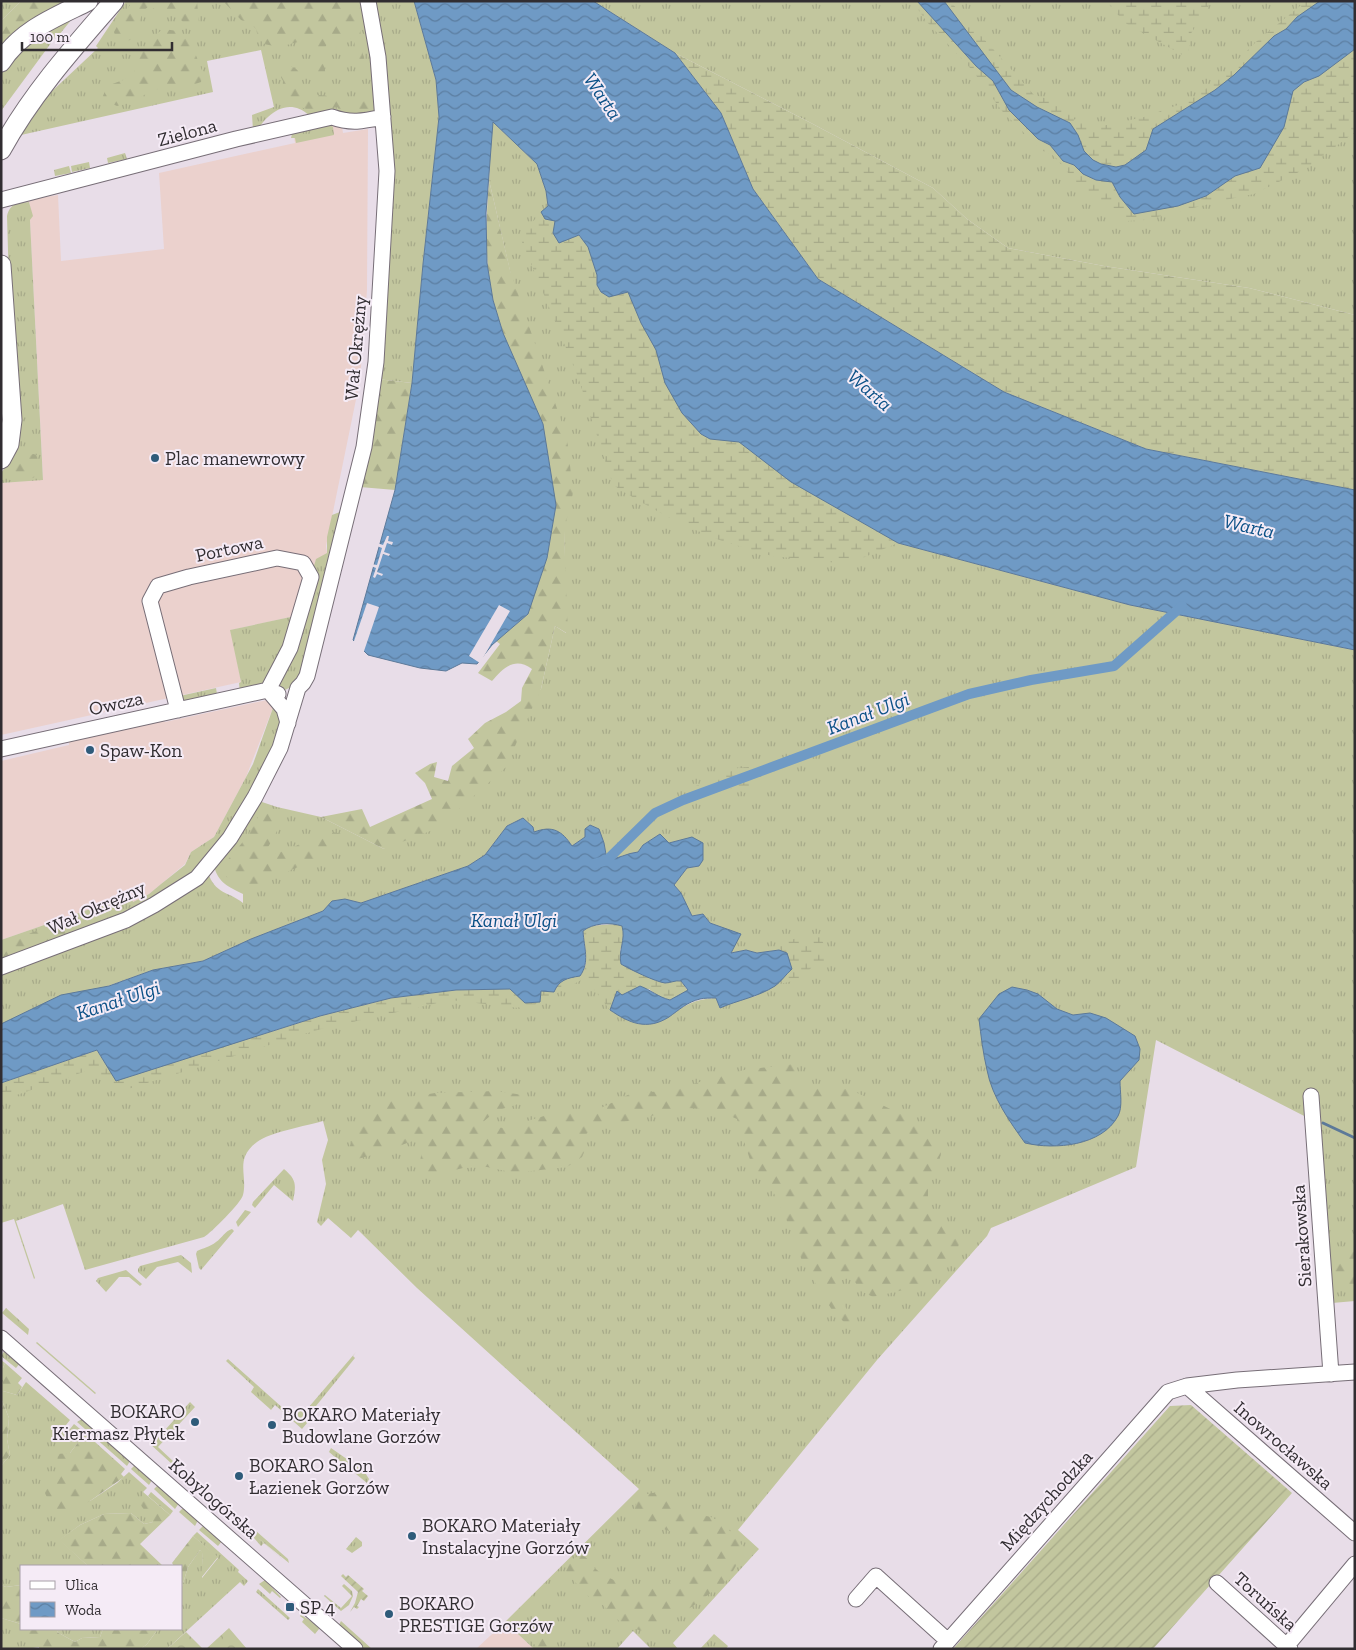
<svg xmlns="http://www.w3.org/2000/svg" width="1356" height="1650" font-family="'Zilla Slab',serif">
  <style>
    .commercial { fill: #ebd1cd }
    .grass { fill: url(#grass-tufts) }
    .forest { fill: url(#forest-firs) }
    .wetland { fill: url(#wetland-marsh) }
    .park { fill: url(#park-crowns) }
    .garden { fill: url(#garden-furrows) }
    .water { fill: url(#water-waves); stroke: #5c7999 }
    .pier { fill: #e8dde8 }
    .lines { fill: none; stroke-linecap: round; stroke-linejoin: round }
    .stream { stroke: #5c7999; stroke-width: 3 }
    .canal { stroke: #6f9ac5; stroke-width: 10 }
    .minor-casing { stroke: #776e77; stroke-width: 17 }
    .major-casing { stroke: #776e77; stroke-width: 21 }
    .minor { stroke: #fff; stroke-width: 15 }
    .major { stroke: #fff; stroke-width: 19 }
    .poi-dot { fill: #2e5b7a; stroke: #f5ebf6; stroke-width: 2 }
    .labels { text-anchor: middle; stroke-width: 4; stroke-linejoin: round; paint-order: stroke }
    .street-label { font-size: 19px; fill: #312d31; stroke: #f5ebf6 }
    .poi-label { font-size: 19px; fill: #312d31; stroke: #f5ebf6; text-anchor: start }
    .water-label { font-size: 20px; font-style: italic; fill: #0c5187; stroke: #f5ebf6 }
  </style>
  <defs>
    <pattern id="grass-tufts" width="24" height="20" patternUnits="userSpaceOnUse" patternTransform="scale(1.25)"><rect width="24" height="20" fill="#c2c69e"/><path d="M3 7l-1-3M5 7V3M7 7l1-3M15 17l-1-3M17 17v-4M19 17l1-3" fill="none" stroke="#a7aa89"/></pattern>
    <pattern id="forest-firs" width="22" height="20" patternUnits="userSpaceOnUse" patternTransform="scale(1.25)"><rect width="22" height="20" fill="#c2c69e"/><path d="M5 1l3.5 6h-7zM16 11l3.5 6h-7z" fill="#a7aa89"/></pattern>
    <pattern id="wetland-marsh" width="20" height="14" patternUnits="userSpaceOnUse" patternTransform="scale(1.25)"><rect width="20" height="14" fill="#c2c69e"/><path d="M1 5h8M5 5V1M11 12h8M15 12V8" fill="none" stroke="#a7aa89"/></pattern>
    <pattern id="park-crowns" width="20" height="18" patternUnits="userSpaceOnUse" patternTransform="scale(1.25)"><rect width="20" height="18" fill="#c2c69e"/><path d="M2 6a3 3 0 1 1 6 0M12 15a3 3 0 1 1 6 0" fill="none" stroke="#a7aa89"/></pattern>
    <pattern id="garden-furrows" width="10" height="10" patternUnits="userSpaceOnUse" patternTransform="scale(1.25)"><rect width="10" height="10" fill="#c2c69e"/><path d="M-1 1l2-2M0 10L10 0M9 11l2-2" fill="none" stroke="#a7aa89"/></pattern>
    <pattern id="water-waves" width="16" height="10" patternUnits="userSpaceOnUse" patternTransform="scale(1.25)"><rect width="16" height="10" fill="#6f9ac5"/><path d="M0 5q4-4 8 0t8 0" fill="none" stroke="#5c7ea1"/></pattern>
  </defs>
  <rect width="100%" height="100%" fill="#e8dde8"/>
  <path class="commercial" d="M337,124L342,127L343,133L368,129L367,290L360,380L326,546L327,553L311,577L295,616L231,630L241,682L1,735V483L43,479L30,220L32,216L29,202L26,200L58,195L61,261L164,249L159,173L295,143L293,132Z
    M267,700L274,705L246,777L214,837L191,852L185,864L149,894L133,902L131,896L116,900L1,940V761L69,745V740L164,720L165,722Z
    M505,1622L534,1649H476Z"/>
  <path class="grass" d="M1,1H21L1,21Z
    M126,1H414L436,80L439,117L423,264L412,383L377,379L390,202L375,111L371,115L338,112L336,109L309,115C295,103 281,105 268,117C262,122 262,126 253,130L252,115L274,107L261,50L207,61L213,92L21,135L49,94L98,48L96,46Z
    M593,1H1355V315L1249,288L1104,266L1008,248L967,219L933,188L811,123L675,53Z
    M72,19L59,35H57L1,111V72L11,58L22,46Z
    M492,121L537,164L546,191L548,206L898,543L1130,605L1355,650V1301L1332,1303L1312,1120L1156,1040L1136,1167L991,1228L987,1236L877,1360L738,1530L759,1549L673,1643L678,1649H651L633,1631L617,1649H534L505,1622L639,1489L417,1288L358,1230L351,1238L328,1218L321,1226L317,1222L326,1184L322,1160L328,1140L323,1121C306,1126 270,1132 257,1142C234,1159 248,1175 243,1195C241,1203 211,1233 204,1237L85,1270L63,1204L16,1221L35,1278L34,1279L14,1219L1,1223V1083L243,1039L585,970L667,1018C684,1005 695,999 716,998L720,1008L737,1000L756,996L779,950L757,953L746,950L731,953L740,934L710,923L703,914L692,916L681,893L674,885L687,868L698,866L681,840L669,843L660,834L643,845L638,852C627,853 618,859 607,860L604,843L599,829L590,825L585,837L572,846L567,839L534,832L533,827L523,818L507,826L485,855L468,866L361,903L345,899L333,901L323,911L251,939L203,961L153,970L1,1024V972L208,872C214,894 230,892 243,903V894C229,887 218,883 214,866L259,801L277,807L321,817L384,849L541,689L555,626L566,633L564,531L544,418L489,180Z
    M330,125L333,127L334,135L296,143L295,138H291L292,134Z
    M125,153L127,159L108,163L107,158Z
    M89,162L90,168L72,172L71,166Z
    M69,166L71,173L55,176L54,170Z
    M29,202L33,216L30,220L43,480L1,483V473L14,455L7,216C10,203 18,203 29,202Z
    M345,510L326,587L297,684L283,691L268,690L290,648L316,559L327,553V537L332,515Z
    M295,616L285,642L259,691L240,694L239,683L241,682L230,630Z
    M216,688L218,700L178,707L175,697Z
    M274,705L285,720L244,812L197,871L164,896L1,963V940L116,900L131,895L133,902L149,894L161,884L185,865L191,852L214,837L253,764Z
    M284,1169C297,1180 296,1185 293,1201L274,1185L255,1208L252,1205L253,1202Z
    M245,1210L251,1212L238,1227L236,1222Z
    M232,1229L234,1231L201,1270L199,1268L196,1254L197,1251C203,1248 210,1247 216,1242C222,1238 225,1231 232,1229Z
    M181,1255L191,1263L192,1273L178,1262L157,1267L146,1279L138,1272V1269L140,1266Z
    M126,1270L142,1284L140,1286L129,1277H119L106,1292L96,1281L98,1278Z
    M6,1308L29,1329L28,1335L2,1313Z
    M37,1342L96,1393L95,1394L36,1343Z
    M5,1350L21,1362L16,1368L1,1356Z
    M356,1352L353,1356L355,1358L316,1406L319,1409L302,1429L275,1405L271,1410L270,1409L251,1392L254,1387L226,1361L228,1359L284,1409L300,1410L308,1408Z
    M1,1360L5,1363L3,1368V1391L17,1395L26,1382L70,1420L66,1425L70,1429L74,1424L85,1433L70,1453L90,1501L117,1483L129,1472L147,1488L143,1492L153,1522L144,1524L131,1513L104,1514L80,1525L60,1540L88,1566H21V1585L6,1587L1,1585V1466L10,1455L7,1439L9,1418L1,1398Z
    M190,1402L195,1407L158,1447L174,1462L172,1464L149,1443L157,1439Z
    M82,1419L130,1461L127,1466L77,1422Z
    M331,1448L364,1471L369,1479L367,1483L329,1452Z
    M135,1465L152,1480L149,1485L131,1469Z
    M157,1486H161L179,1503L175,1509L154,1489Z
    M151,1492L173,1511L170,1515L148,1496Z
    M183,1508H187L198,1520L195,1526L179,1512Z
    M239,1521L245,1527L248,1524L288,1559L289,1563L258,1538L289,1565L264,1543L261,1546Z
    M203,1526H205L222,1541L218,1546L199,1530Z
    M197,1532L239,1570L238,1572L248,1581L244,1586L240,1582L167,1649H141L147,1644L158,1629H181V1590L188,1567L200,1550L203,1552L202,1578L218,1558L193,1536Z
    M356,1537L362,1542V1546L352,1553L346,1549Z
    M265,1580L281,1597L280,1598L272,1591L270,1594L259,1584Z
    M344,1584L352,1591L353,1596L349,1605L341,1611L324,1596L325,1595L341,1608L352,1596L342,1586Z
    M258,1589L290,1618L288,1620L256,1592Z
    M301,1615L318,1625L319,1629L315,1634L302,1622L304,1619L300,1616Z
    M1,1618L21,1624V1629H27V1649H1Z
    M341,1621L372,1649H364L342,1629L339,1625Z
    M61,1629H103L100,1637L82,1638L75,1642L57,1632Z
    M714,1634L728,1646L726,1649H700Z"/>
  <path class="forest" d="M21,1H69L1,51V21Z
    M133,1H197L199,23L197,27L186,25L178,17L167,15L155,9L148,7L143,11L136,32L130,40L118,44L114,32L125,12Z
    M223,1H359L361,42L364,61L357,60L352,56L355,47L354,40C339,34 324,38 323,57C323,63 326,68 325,76L315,77L309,70L319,49L315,42H298L279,47L264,44L258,37L256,29L250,23L241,20Z
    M163,29L178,31L186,38L195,53L203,73L201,82L181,89L164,88L152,90L135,101L117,106L106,101L103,96L107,86L123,80L134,72L143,50L154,36Z
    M280,62C314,72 290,79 307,94L352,98L362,96L374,97L375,105C370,110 358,121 350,117C346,115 341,110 337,107L314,111L286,103L282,97L283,81L275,66Z
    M489,180L510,270L567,438L573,493L564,531L568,634L555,626L541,689L505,768L438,828L384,849L321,817L362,809L370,827L432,799L425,783L415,773L430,764L437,762L434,777L448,781L452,766L474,748L468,739L485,723L506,712L521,701L522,688L532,669C515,656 503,668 492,681L478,673L500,644L496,641L528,614L503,333C500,322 495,311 493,300C484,260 486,220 489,180Z
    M377,379L412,383L395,490L360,487Z
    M33,454L37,455L39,466L38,475C30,481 24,479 16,476L14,467L19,460Z
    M266,812L279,813L283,820L266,851L273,854C280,852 289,850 296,846C316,836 321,827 346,835L347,843C331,854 316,860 298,867C283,873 267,884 250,885C240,886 233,881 225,876V863L247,837L258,817Z
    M93,915L99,918L90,924L1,959V944L77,916Z
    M794,1064L799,1085H823L849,1089L911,1119L935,1137L941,1154L928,1190V1206L958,1230L960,1240L955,1260L925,1285L873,1297L861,1291L851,1276L840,1281L839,1296L850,1315V1323H845L832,1310L802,1261L793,1234L772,1189L751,1163L737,1119L717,1110L687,1108L592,1129L583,1137L585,1150L582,1157L567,1167L514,1173L487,1167L463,1168L434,1175L421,1172C418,1164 422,1154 423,1144L415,1140L383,1152L343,1163L356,1131L378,1105L399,1099L435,1093L496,1091L523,1095L521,1103L496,1111L483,1122V1126L504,1128L544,1116L599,1109L632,1093L667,1091L744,1070Z
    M1341,1246L1355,1248V1291L1342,1282L1333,1270L1336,1257Z
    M5,1363L22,1378L18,1383L22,1387L17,1395L3,1391V1368Z
    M1,1398L9,1418L7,1439L10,1455L1,1466Z
    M85,1433L125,1469L121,1474L124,1477L90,1501L62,1515C50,1507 45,1494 40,1481L59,1471L57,1454L70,1453Z
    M143,1492L170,1515L140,1544L163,1566H88L59,1540L80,1525L104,1514L131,1513L144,1524L153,1522L140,1504Z
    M659,1492C673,1494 682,1505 693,1512C698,1516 705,1515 711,1517C724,1523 738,1538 745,1550L729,1578L723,1584L690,1608L668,1615L658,1623L643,1631L624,1626L602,1604L585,1594L566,1571L571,1560L580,1555C589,1557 590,1564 597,1570C610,1582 645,1592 662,1587C668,1586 674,1581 679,1578C694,1571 700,1567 700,1550C688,1539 674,1533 659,1527C654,1525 646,1524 641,1520C633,1514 633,1504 641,1497C646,1493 653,1493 659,1492Z
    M193,1536L218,1557L201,1578L203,1553L200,1550L188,1567L181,1590V1566H174L172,1563Z
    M1,1585L6,1587L21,1585V1624L1,1618Z
    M530,1626C543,1628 549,1638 555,1649H539L523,1633L525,1628Z
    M27,1629H61L57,1632L75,1642L82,1638L100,1637L103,1629H158L147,1644L141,1649H39V1647L27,1649Z"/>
  <path class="wetland" d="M912,1H950L1034,95L1061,103L1075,120L1102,126L1144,117L1189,101L1218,79L1257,41L1306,1H1355V132L1307,168L1254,194L1225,200L1145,220L1127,221L1090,199L1054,156L1041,150L1002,111L972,70L927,22Z
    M1106,1H1212L1190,35L1188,58L1125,23Z
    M675,53L811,123L933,188L967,219L1008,248L1104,266L1249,288L1355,315V490L1146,449L1004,392L818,279L753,189L721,113Z
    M541,212L545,219C578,224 596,252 597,285L609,297L628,292L641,323L656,350L665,383L682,413L710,439L739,442L791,482L898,543L848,564L772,556L722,541L681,524L639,501L613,485L578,377L520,237Z
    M770,765C766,784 761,785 744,793L734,787L706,804L688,788L703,784L738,768Z
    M615,924L623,926L625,935L620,951L675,980L681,981L688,991L670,1000L659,997L649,989L635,990L621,995L617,991L610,1010L585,978L527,1009L451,1000L321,1029L115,1093L92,1069L8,1098L1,1102V1083L97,1050L116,1081L320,1016L391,998L456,990L510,989L525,1003L541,991L557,985L565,978L580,976C591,962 584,948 583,931L589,926Z
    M819,935L826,948L824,961L811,968L801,979L776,985L792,969L787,953L779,950L781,944L794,939Z"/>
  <path class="park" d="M229,1628L247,1649H206Z
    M186,1632L203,1649H167Z"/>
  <path class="garden" d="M1191,1405L1292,1493L1153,1649H953L1170,1406Z
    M343,1574L346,1577L348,1575L364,1589L362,1591L368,1596L364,1601L361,1599L357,1606L359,1607L357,1609L354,1607L350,1612L355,1603L358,1592L341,1576Z"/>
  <path class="water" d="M414,1H593L675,53L721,113L753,189L818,279L1004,392L1146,449L1355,490V650L1130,605L898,543L791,482L739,442L710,439L701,434L682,413L665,383L656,350L641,323L628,292L609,297L601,292L597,285V275L588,247L579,235L559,243L553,233L555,221L545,219L541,212L548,206L546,191L537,164L493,122L486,213L487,263L493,300L503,333L543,424L556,505L547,558L528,614L492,645L477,664L462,663L446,671L420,668L368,655L353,640L395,490L412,383L423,264L439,117L436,80Z
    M917,1H944L1011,90L1037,107L1070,123L1078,135L1084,151L1093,160L1101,164L1116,167L1125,165L1146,150L1153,129L1215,90L1234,75L1274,36L1286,29L1297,17L1320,1H1355V49L1319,76L1304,82L1293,91L1284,127L1260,168L1235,176L1206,196L1178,206L1134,214L1120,197L1112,182L1096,180L1083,174L1074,165L1063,161L1050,145L1038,139L1009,110L993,81L976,66Z
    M523,818L533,827L534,832C553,825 562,831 572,846L585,837V829L590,825L599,829L604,843L607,860C618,859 627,853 638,852L643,845L660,834L669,843L692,837L703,843V860L699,866L687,868L674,885L681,893L692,916L703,914L710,923L741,934L731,953L746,950L757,953L779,950L787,953L792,969C786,974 781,982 775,986C758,997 738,1000 720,1008L716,998C710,998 704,998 700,999C687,1002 679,1010 669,1017C647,1031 629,1023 610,1010L617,991L622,995L640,986C651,990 658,997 670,1000L688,990L681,981C675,980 671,983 665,983C656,982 629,969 621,964C618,950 626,940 622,926C610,922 593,923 583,931C584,948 590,962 580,976C567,978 559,980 554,992L541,991L540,1002L525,1003L510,989L456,990L391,998L320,1016L116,1081L97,1050L1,1083V1024L61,995L109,986L153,970L203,961L251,939L323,911L332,901L345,899L361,903L468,866L485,855L507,826Z
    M1012,987L1027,990L1038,994L1057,1009L1073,1015L1090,1013L1106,1018L1135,1036L1140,1049L1139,1060L1120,1081C1120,1092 1123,1107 1118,1116C1102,1146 1055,1150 1025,1143C1010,1122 992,1097 987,1070C983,1053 981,1036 979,1019L999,994Z"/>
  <path class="pier" d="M387,536H389L388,541L393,542L392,545L387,543L384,552L390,554L389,556L383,554L377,572L383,574L382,576L377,574L375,578L373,577L376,568L371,566V564L377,565L382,548L377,546V543L383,545Z
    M367,603L379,607L363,654L353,644Z
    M499,605L510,611L480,663L469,656Z"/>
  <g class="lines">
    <path class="stream" d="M1323,1123L1355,1138"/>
    <path class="canal" d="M594,864L607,860L655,813L683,800L969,694L1031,680L1114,666L1182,606"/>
    <defs>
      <path id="minor" d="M1,200L236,139L332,117C351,124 364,121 383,117
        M178,710L150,601L158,586L189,577L277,558L303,563L311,577L290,648L268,690L284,709L288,723
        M1,749L268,690L278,694
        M1,967L126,920L154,905L197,878L230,838L255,797L280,748L298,688L303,683L307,676L364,447L376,362L387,171L378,57L368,1
        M1311,1096L1331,1374
        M1,1338L355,1649
        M1187,1386L1355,1533
        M1217,1583L1290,1649
        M856,1599L876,1576L948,1641
        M941,1649L1168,1392L1187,1386L1237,1380L1355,1372
        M1284,1649L1355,1564"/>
      <path id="major" d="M1,62C21,30 56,17 88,1
        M1,150C31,95 73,48 114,1
        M1,265L12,420L9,444L1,459"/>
    </defs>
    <use href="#minor" class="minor-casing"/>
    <use href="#major" class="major-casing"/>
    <use href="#minor" class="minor"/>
    <use href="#major" class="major"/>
  </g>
  <g class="poi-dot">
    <circle cx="155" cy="458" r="5"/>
    <circle cx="90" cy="750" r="5"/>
    <circle cx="195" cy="1422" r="5"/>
    <circle cx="272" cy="1425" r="5"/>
    <circle cx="239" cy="1476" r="5"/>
    <circle cx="412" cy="1536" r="5"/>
    <rect x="285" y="1602" width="10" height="10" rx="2.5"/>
    <circle cx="389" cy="1614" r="5"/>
  </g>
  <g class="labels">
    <g class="street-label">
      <text transform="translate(187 132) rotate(-15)" y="7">Zielona</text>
      <text transform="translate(355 348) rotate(-85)" y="7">Wał Okrężny</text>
      <text transform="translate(229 548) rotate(-12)" y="7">Portowa</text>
      <text transform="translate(116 703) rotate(-12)" y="7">Owcza</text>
      <text transform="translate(96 907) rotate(-24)" y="7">Wał Okrężny</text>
      <text transform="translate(1301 1236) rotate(-94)" y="7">Sierakowska</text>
      <text transform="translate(1284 1445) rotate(41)" y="7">Inowrocławska</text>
      <text transform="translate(214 1498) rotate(41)" y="7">Kobylogórska</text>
      <text transform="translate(1046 1500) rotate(-48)" y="7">Międzychodzka</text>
      <text transform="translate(1266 1601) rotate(42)" y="7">Toruńska</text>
    </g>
    <g class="poi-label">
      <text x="165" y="465">Plac manewrowy</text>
      <text x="100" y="757">Spaw-Kon</text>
      <text x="185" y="1418" text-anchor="end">BOKARO<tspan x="185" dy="22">Kiermasz Płytek</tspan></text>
      <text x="282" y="1421">BOKARO Materiały<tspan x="282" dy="22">Budowlane Gorzów</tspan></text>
      <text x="249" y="1472">BOKARO Salon<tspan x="249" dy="22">Łazienek Gorzów</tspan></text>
      <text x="422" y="1532">BOKARO Materiały<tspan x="422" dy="22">Instalacyjne Gorzów</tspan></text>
      <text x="399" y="1610">BOKARO<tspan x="399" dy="22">PRESTIGE Gorzów</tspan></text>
      <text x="300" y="1614">SP 4</text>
    </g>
    <g class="water-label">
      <text transform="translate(603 96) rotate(56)" y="7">Warta</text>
      <text transform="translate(870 390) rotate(41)" y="7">Warta</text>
      <text transform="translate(1249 526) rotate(13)" y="7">Warta</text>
      <text transform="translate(868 713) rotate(-21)" y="7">Kanał Ulgi</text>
      <text x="514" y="927">Kanał Ulgi</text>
      <text transform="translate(118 1000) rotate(-18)" y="7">Kanał Ulgi</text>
    </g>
  </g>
  <rect width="1356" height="1650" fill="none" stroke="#312d31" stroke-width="5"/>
  <rect x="20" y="1565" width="162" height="65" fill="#f5ebf6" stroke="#a79fa7"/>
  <rect x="30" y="1581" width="25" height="8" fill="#ffffff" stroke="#a79fa7"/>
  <text x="65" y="1590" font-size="15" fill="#312d31">Ulica</text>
  <rect x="30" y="1602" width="25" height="15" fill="url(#water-waves)" stroke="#a79fa7"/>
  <text x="65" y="1615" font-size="15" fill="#312d31">Woda</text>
  <path d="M22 42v8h150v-8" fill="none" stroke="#312d31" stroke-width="2.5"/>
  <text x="30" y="42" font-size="15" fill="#312d31" stroke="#f5ebf6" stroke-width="4" paint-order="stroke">100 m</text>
</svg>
